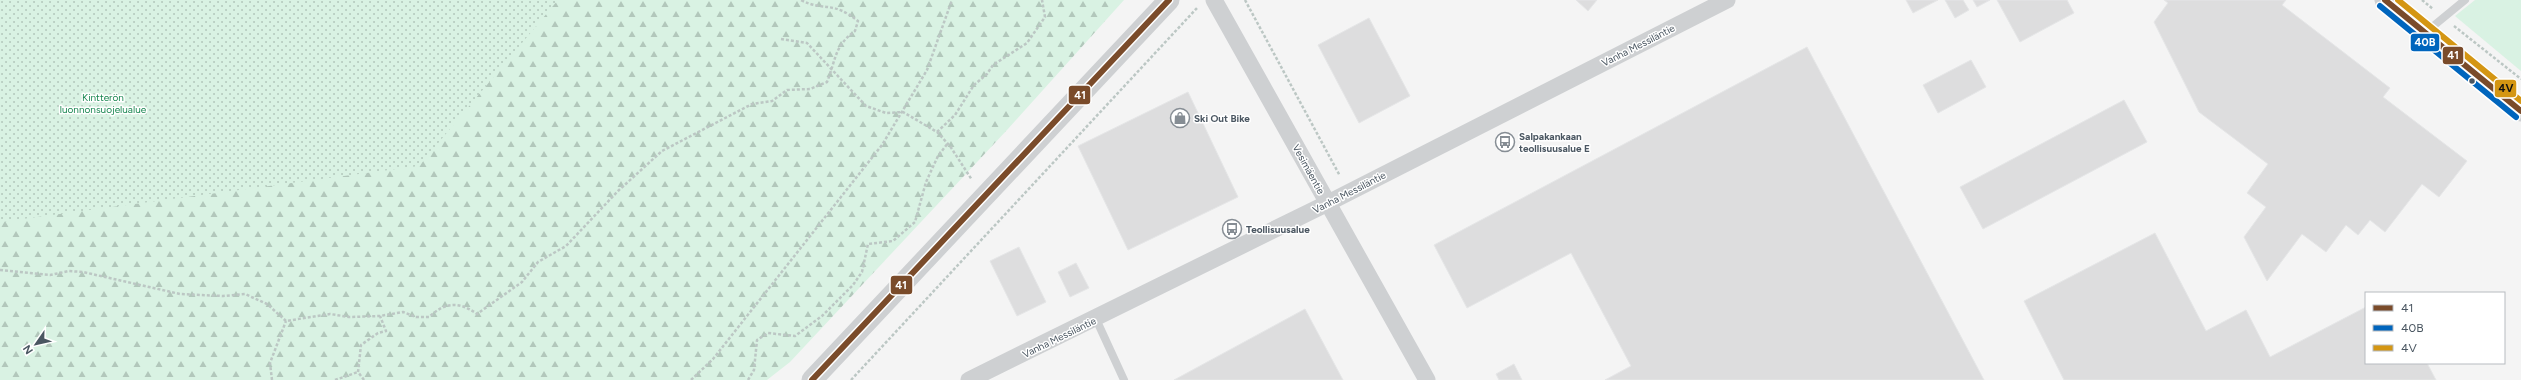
<svg xmlns="http://www.w3.org/2000/svg" width="2521" height="380" font-family="Figtree,sans-serif">
  <style>
    .grass { fill: #d9f2e3 }
    .forest { fill: url(#forest-firs) }
    .park { fill: url(#park-dots) }
    .building { fill: #ddddde; stroke: #e5e6e7 }
    .lines { fill: none; stroke-linecap: round; stroke-linejoin: round }
    .path { stroke: #bcc7c4; stroke-width: 2.5; stroke-dasharray: 3 2; stroke-linecap: butt }
    .service { stroke: #ced0d2; stroke-width: 8 }
    .minor { stroke: #ced0d2; stroke-width: 17 }
    .tertiary { stroke: #ced0d2; stroke-width: 21 }
    .bus-1-casing { stroke: #fff; stroke-width: 9 }
    .bus-2-casing { stroke: #fff; stroke-width: 9 }
    .bus-3-casing { stroke: #fff; stroke-width: 9 }
    .bus-1 { stroke: #7a4b2a; stroke-width: 6 }
    .bus-2 { stroke: #0065bd; stroke-width: 6 }
    .bus-3 { stroke: #d49613; stroke-width: 6 }
    .bus-dot { fill: #4a5661; stroke: #fff; stroke-width: 1.5 }
    .labels { text-anchor: middle; stroke-width: 3; stroke-linejoin: round; paint-order: stroke }
    .street-label { font-size: 10px; fill: #4a5661; stroke: #fff }
    .park-label { font-size: 10px; fill: #17864f; stroke: #fff }
    .poi-label { font-size: 10px; font-weight: bold; fill: #4a5661; stroke: #fff; text-anchor: start }
    .line-badge { stroke: #fff; stroke-width: 1.5 }
    .badge-label { font-size: 11px; text-anchor: middle; font-weight: bold; fill: #fff }
    .pale-badge-label { font-size: 11px; text-anchor: middle; font-weight: bold; fill: #111 }
  </style>
  <defs>
    <pattern id="forest-firs" width="22" height="20" patternUnits="userSpaceOnUse"><rect width="22" height="20" fill="#d9f2e3"/><path d="M5 1l3.5 6h-7zM16 11l3.5 6h-7z" fill="#b2c7bb"/></pattern>
    <pattern id="park-dots" width="8" height="8" patternUnits="userSpaceOnUse"><rect width="8" height="8" fill="#d9f2e3"/><path d="M2 2h.1M6 6h.1" fill="none" stroke="#b2c7bb" stroke-width="1.8" stroke-linecap="round"/></pattern>
  </defs>
  <rect width="100%" height="100%" fill="#f4f4f4"/>
  <path class="grass" d="M2475,0H2521V71L2455,16Z"/>
  <path class="forest" d="M0,0H1124L1007,130L790,362L767,380H0Z"/>
  <path class="park" d="M0,0H558L419,166L0,222Z"/>
  <path class="building" d="M1576,0H1597L1588,11Z
    M1906,0H1938L1913,13Z
    M1945,0H1963L1969,10L1955,18Z
    M1973,0H1990L1977,7Z
    M1997,0H2067L2074,13L2020,42Z
    M2164,0H2286L2282,5L2390,88L2383,97L2467,161L2439,197L2422,184L2385,232L2370,220L2358,235L2346,225L2326,252L2302,234L2267,281L2244,237L2266,207L2247,193L2268,164L2199,112L2154,22L2168,3Z
    M1369,18L1410,96L1359,123L1318,45Z
    M1807,47L1984,380H1605L1631,366L1571,253L1467,308L1434,245Z
    M1971,60L1986,87L1938,113L1923,85Z
    M1188,92L1238,197L1128,250L1078,146Z
    M2124,100L2147,142L1983,229L1960,187Z
    M2155,233L2206,331L2246,310L2270,357L2366,307V363H2427L2436,380H2064L2024,301Z
    M1019,247L1046,302L1017,316L990,261Z
    M1076,263L1089,288L1070,297L1058,272Z
    M1305,309L1343,380H1174Z
    M1514,364L1522,380H1499L1496,374Z"/>
  <g class="lines">
    <path class="path" d="M1245,0L1340,176
      M2422,0L2433,9
      M2454,26L2521,79
      M781,39L807,43L866,106L886,113L903,112L937,132L950,146L972,180
      M937,132L955,115L974,85L987,74L993,65L1027,43L1045,17L1042,0
      M0,270L50,275L69,271L83,272L180,294L223,296L245,294L267,304L286,321L330,314L349,317L380,316L403,312L416,317H429C445,302 459,301 477,314L522,282L538,262L566,246L618,191L662,151L752,104L772,101L787,90L810,89L827,82C836,60 834,46 855,31L858,21C832,0 824,12 801,0
      M272,380L270,363L286,321
      M335,380L358,372
      M364,380L358,372L361,345L378,333L386,331L380,316
      M691,380L713,359L882,145L927,70L952,0
      M748,380L754,370L757,340L768,333L795,336L822,316L853,285L862,272L868,244L893,241L915,222L926,182L938,156L948,143
      M851,380L1197,8"/>
    <path class="service" d="M2426,32L2465,0
      M1096,319L1124,380"/>
    <path class="minor" d="M1214,0L1427,380
      M969,380L1328,203L1727,0"/>
    <path class="tertiary" d="M2385,0L2521,111
      M812,380L1169,0"/>
    <defs>
      <path id="bus-1" d="M2385,0L2521,111
        M812,380L1169,0"/>
      <path id="bus-2" d="M2380,6L2516,117"/>
      <path id="bus-3" d="M2398,0L2521,101"/>
    </defs>
    <use href="#bus-1" class="bus-1-casing"/>
    <use href="#bus-2" class="bus-2-casing"/>
    <use href="#bus-3" class="bus-3-casing"/>
    <use href="#bus-1" class="bus-1"/>
    <use href="#bus-2" class="bus-2"/>
    <use href="#bus-3" class="bus-3"/>
  </g>
  <defs>
    <symbol id="shop-ring" viewBox="-11 -11 22 22"><circle r="9.5" fill="#fff" stroke="#868d94" stroke-width="1.5"/><path d="M-5-2.5h2.3a2.7 3.5 0 0 1 5.4 0H5L5.5 6h-11ZM-1.5-2.5h3a1.5 2.3 0 0 0-3 0Z" fill="#868d94"/></symbol>
    <symbol id="bus-ring" viewBox="-11 -11 22 22"><circle r="9.5" fill="#fff" stroke="#868d94" stroke-width="1.5"/><path d="M-5-6H5V4H4V6H2V4H-2V6H-4V4H-5ZM-3.5-4V0h7V-4ZM-3.5 1.2v1.5H-2V1.2ZM2 1.2v1.5H3.5V1.2Z" fill="#868d94"/></symbol>
  </defs>
  <g fill-rule="evenodd">
    <use href="#shop-ring" x="1169" y="107" width="22" height="22"/>
    <use href="#bus-ring" x="1494" y="131" width="22" height="22"/>
    <use href="#bus-ring" x="1221" y="218" width="22" height="22"/>
  </g>
  <circle class="bus-dot" cx="2472" cy="81" r="3.5"/>
  <g class="labels">
    <g class="street-label">
      <text transform="translate(1638 45) rotate(-27)" y="4">Vanha Messiläntie</text>
      <text transform="translate(1309 169) rotate(61)" y="4">Vesimäentie</text>
      <text transform="translate(1349 192) rotate(-27)" y="4">Vanha Messiläntie</text>
      <text transform="translate(1059 337) rotate(-26)" y="4">Vanha Messiläntie</text>
    </g>
    <g class="park-label">
      <text x="103" y="101">Kintterön<tspan x="103" dy="12">luonnonsuojelualue</tspan></text>
    </g>
    <g class="poi-label">
      <text x="1194" y="122">Ski Out Bike</text>
      <text x="1519" y="140">Salpakankaan<tspan x="1519" dy="12">teollisuusalue E</tspan></text>
      <text x="1246" y="233">Teollisuusalue</text>
    </g>
  </g>
  <g class="line-badge">
    <rect x="2410" y="33" width="30" height="19" rx="4" fill="#0065bd"/>
    <rect x="2442" y="46" width="22" height="19" rx="4" fill="#7a4b2a"/>
    <rect x="2494" y="79" width="23" height="19" rx="4" fill="#d49613"/>
    <rect x="1068" y="85" width="23" height="20" rx="4" fill="#7a4b2a"/>
    <rect x="890" y="275" width="23" height="20" rx="4" fill="#7a4b2a"/>
  </g>
  <g class="badge-label">
    <text x="2425" y="46">40B</text>
    <text x="2453" y="59">41</text>
    <text x="1080" y="99">41</text>
    <text x="901" y="289">41</text>
  </g>
  <g class="pale-badge-label">
    <text x="2506" y="92">4V</text>
  </g>
  <rect x="2365" y="292" width="140" height="72" fill="#ffffff" stroke="#b7bbc0"/>
  <rect x="2373" y="305" width="20" height="6" fill="#7a4b2a" stroke="#b7bbc0"/>
  <text x="2401" y="312" font-size="12" fill="#4a5661">41</text>
  <rect x="2373" y="325" width="20" height="6" fill="#0065bd" stroke="#b7bbc0"/>
  <text x="2401" y="332" font-size="12" fill="#4a5661">40B</text>
  <rect x="2373" y="345" width="20" height="6" fill="#d49613" stroke="#b7bbc0"/>
  <text x="2401" y="352" font-size="12" fill="#4a5661">4V</text>
  <g transform="translate(36 344) rotate(236)" stroke="#ffffff" stroke-width="3" paint-order="stroke">
  <path d="M0-3L7 15L0 10L-7 15Z" fill="#4a5661"/>
  <text y="-6" font-size="11" font-weight="bold" text-anchor="middle" fill="#4a5661">N</text>
  </g>
</svg>
